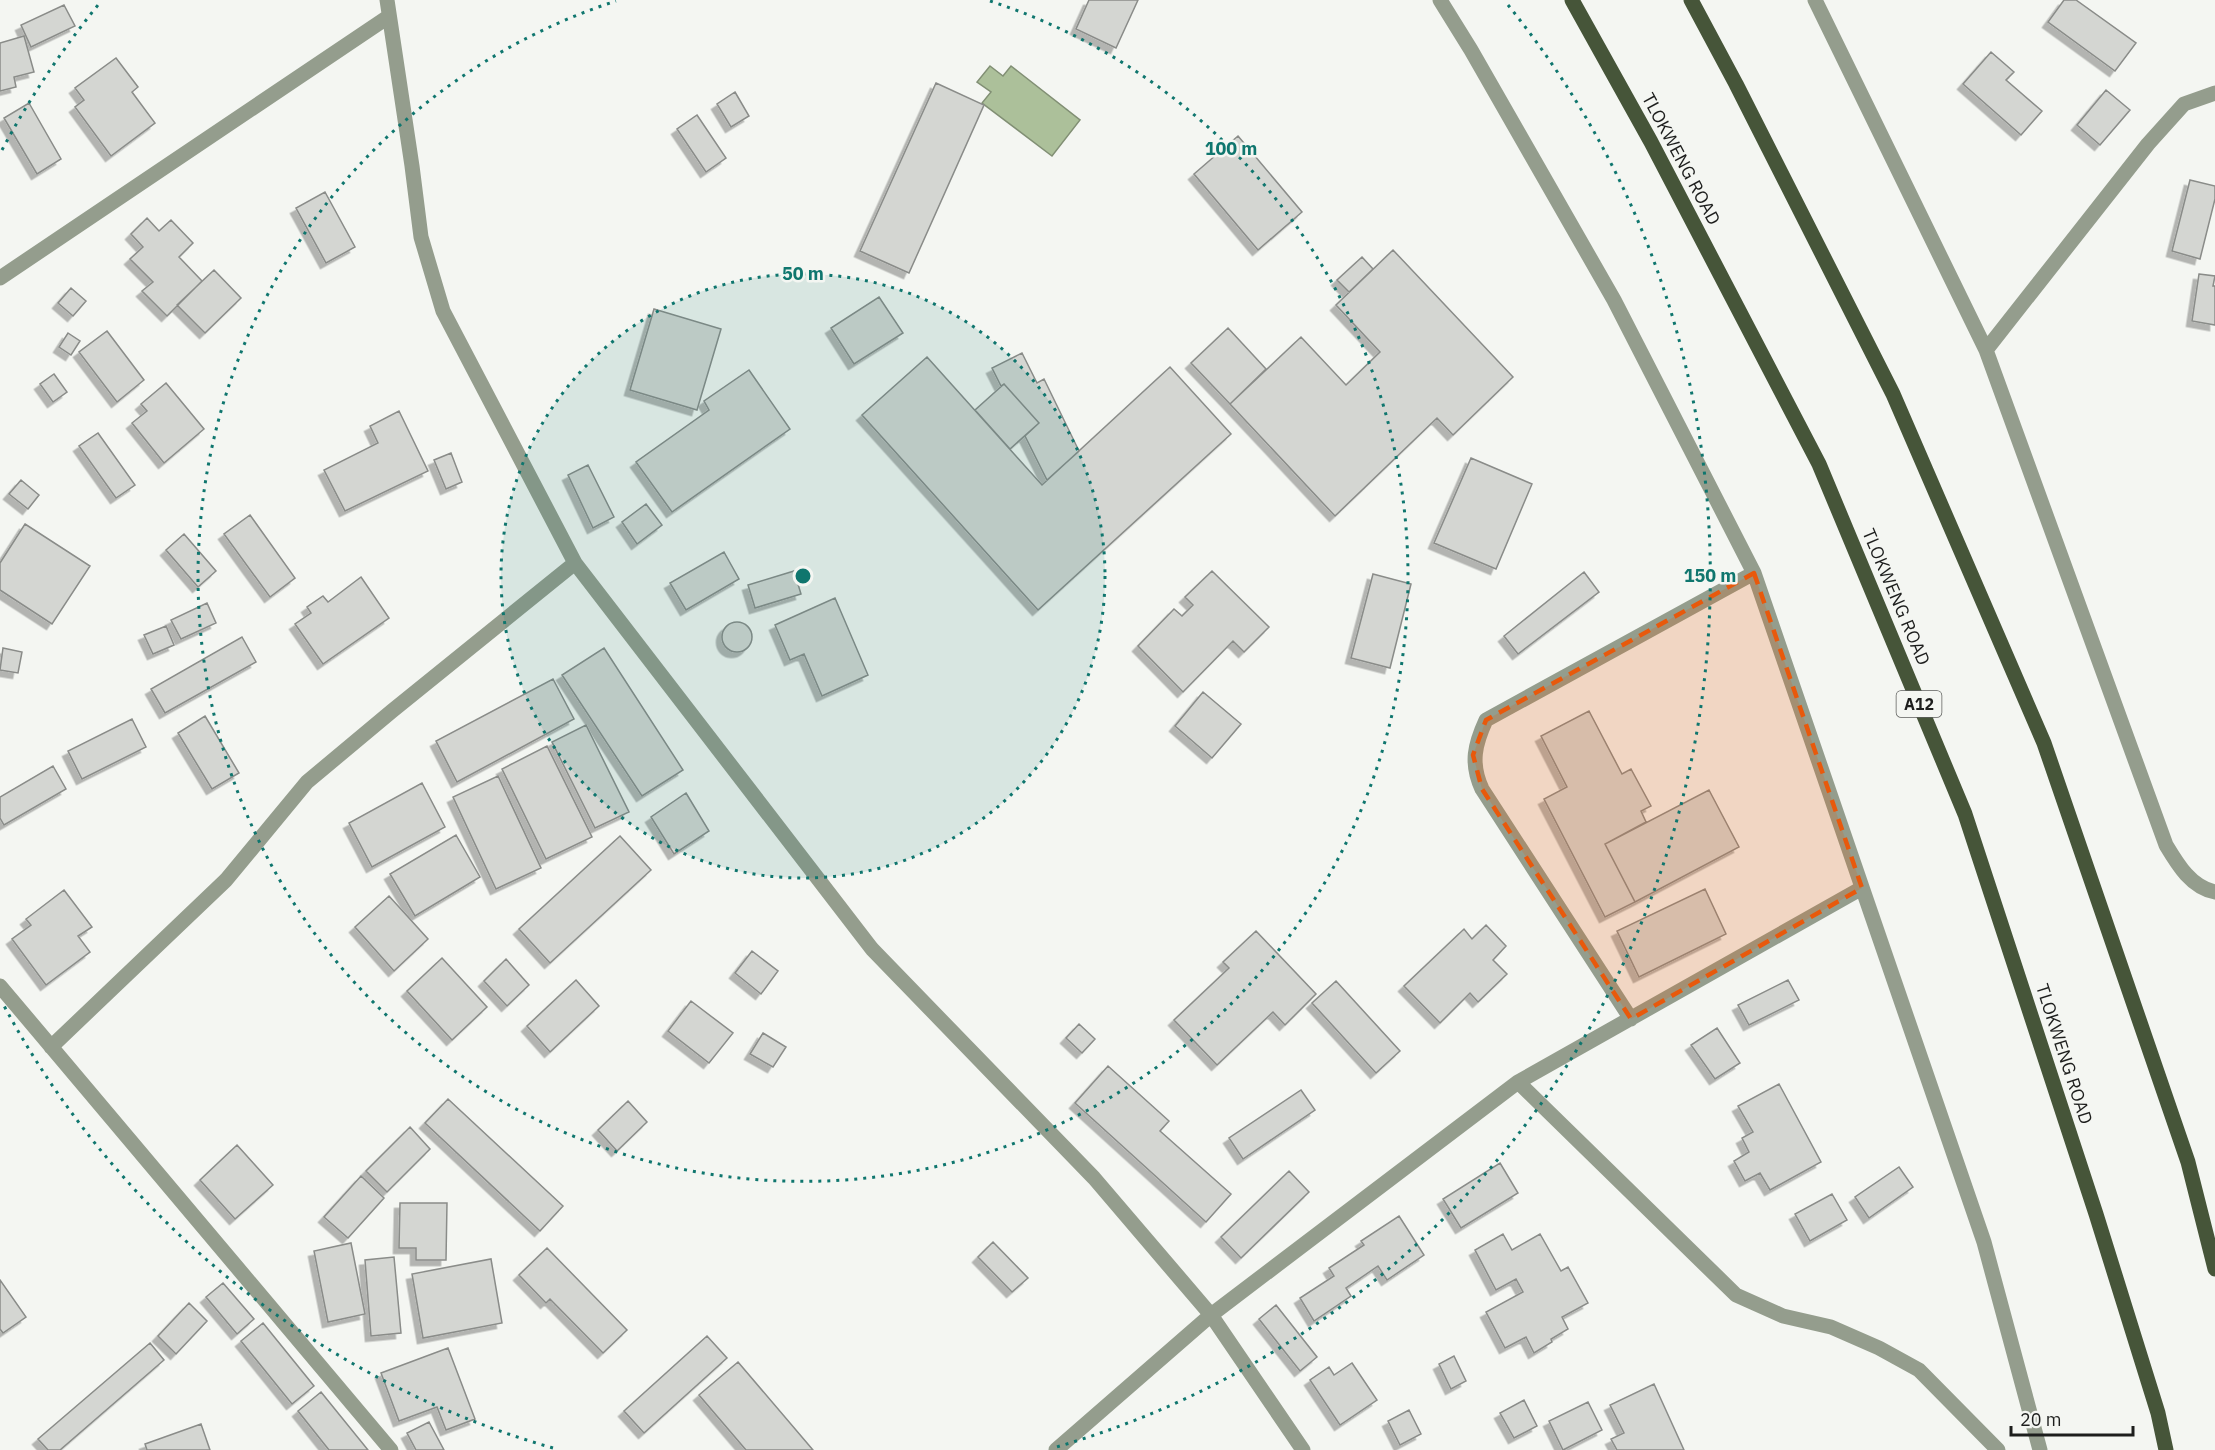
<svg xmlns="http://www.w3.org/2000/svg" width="2215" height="1450" font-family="'IBM Plex Sans',sans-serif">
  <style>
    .water { fill: #acc09a; stroke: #818f74; stroke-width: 1.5 }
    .building { fill: #d4d6d2; stroke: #8a8c89; stroke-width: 1.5; filter: url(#shadow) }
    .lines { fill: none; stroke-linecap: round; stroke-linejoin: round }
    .minor { stroke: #949d8d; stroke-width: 15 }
    .primary { stroke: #465539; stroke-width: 15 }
    .marked { fill: #e8590c; fill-opacity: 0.2; stroke: #e8590c; stroke-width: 4.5; stroke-dasharray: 12 8; stroke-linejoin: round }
    .ring { fill: none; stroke: #0f766e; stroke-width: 3; stroke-dasharray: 3 6 }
    .labels { text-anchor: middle; stroke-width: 5; stroke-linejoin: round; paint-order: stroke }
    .shield { fill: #f4f6f2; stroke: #5e5f5d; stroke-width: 1.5 }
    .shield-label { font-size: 16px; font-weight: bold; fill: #1d1e1d }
    .street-label { font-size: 18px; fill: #1d1e1d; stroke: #f4f6f2 }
    .centre { fill: #0f766e; stroke: #f4f6f2; stroke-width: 3 }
    .ring-label { font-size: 18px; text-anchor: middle; font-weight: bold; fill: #0f766e; stroke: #f4f6f2; stroke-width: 5; stroke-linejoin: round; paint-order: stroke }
  </style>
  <defs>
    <filter id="shadow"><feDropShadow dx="-5.5" dy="5.5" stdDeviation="0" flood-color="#0004"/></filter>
  </defs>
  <rect width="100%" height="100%" fill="#f4f6f2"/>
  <path class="water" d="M990,66L1003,76L1011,66L1080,120L1052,156L982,103L991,92L977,82Z"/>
  <path class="building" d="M1089,0H1138L1116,48L1076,29Z
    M2064,0H2076L2136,43L2115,71L2048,22Z
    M64,5L75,26L31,47L21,25Z
    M24,36L34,72L14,77L16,87L0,91V43Z
    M1991,52L2014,72L2006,80L2042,111L2021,135L1963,84Z
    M116,58L138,87L132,92L155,123L111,156L75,107L84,100L75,88Z
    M936,83L984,105L909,273L860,251Z
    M2106,90L2130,110L2100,145L2077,125Z
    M735,92L749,116L731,127L717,104Z
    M29,103L61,159L37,174L4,118Z
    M697,115L726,158L706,172L677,129Z
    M1238,136L1302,212L1258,250L1194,174Z
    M2190,180L2215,186V199L2200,259L2172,251Z
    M325,192L355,247L326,263L296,208Z
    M147,218L159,231L171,220L193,243L179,257L202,281L167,316L142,291L153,282L130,259L143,247L131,234Z
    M1393,250L1513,377L1453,435L1437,418L1335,516L1230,404L1301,337L1346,385L1380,352L1336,305Z
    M1362,257L1373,269L1349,292L1337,280Z
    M214,270L241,298L205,333L177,305Z
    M2199,274L2215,276L2213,286H2215V325L2192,321Z
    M71,288L86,301L73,316L58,303Z
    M879,297L903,333L854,364L831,328Z
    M654,309L721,329L697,410L630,390Z
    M1228,328L1266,369L1230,404L1191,363Z
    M107,331L144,380L117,402L79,352Z
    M68,333L80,341L71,355L59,347Z
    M1022,353L1037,383L1044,379L1079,451L1047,480L1025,436L1039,423L1004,384L1001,386L992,368Z
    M927,357L1042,485L1170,367L1231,434L1038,610L862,415Z
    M749,370L790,429L672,512L636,462L709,410L704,401Z
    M54,374L67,392L53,402L40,384Z
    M166,383L204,429L164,463L132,423L147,411L141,404Z
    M1004,384L1039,423L1010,449L975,410Z
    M399,411L428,471L345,511L324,470L378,443L370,426Z
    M98,433L135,485L116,498L79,446Z
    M451,453L462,482L446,489L434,460Z
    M1471,458L1532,484L1496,569L1434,543Z
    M588,465L614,517L593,528L568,475Z
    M21,480L39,495L28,509L9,494Z
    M646,504L662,525L637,544L622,522Z
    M250,515L295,578L270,597L224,534Z
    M25,524L90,566L52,624L0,590V563Z
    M184,534L216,571L198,587L166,550Z
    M724,552L739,579L686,610L670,583Z
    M794,571L801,594L755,608L748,585Z
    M1212,571L1269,627L1244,652L1233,641L1183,692L1138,646L1174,609L1182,616L1193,605L1185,597Z
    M1584,572L1599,592L1518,654L1504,636Z
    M1373,574L1411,584L1390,668L1351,658Z
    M361,577L389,618L323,664L295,624L311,613L307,607L323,596L328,602Z
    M835,598L868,675L822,696L804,654L790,660L775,625Z
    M207,603L216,623L181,639L171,620Z
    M722 637a15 15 0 1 1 30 0a15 15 0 1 1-30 0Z
    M166,626L174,645L153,654L144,635Z
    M242,637L256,662L165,713L151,689Z
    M3,648L22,652L18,673L0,670Z
    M604,648L683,770L642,796L562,675Z
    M553,679L574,719L457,782L436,741Z
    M1203,692L1241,724L1212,758L1175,726Z
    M1589,711L1622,774L1631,769L1651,806L1641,811L1646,822L1605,844L1635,902L1605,917L1544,799L1567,787L1541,736Z
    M205,716L239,773L212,789L178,733Z
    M132,719L146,747L82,779L68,751Z
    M586,725L629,812L595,828L552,742Z
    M547,746L592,837L546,859L502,769Z
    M53,766L66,789L4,825L0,818V797Z
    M498,776L541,868L496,889L453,797Z
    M422,783L445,827L372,867L349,823Z
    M1709,790L1739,847L1635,902L1605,844Z
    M686,793L709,831L674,854L651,817Z
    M456,835L480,877L415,916L390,874Z
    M620,836L651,870L550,963L519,929Z
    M1705,889L1726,934L1639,977L1617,931Z
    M64,890L92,927L78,936L90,952L46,985L12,939L31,925L26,919Z
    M389,896L428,939L394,971L355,927Z
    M1486,925L1506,946L1493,960L1507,974L1478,1002L1470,993L1440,1023L1404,986L1464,929L1472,939Z
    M1256,931L1316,994L1285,1025L1273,1012L1217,1065L1174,1020L1229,968L1223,962Z
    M752,951L778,971L761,994L735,973Z
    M442,958L487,1007L452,1040L407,991Z
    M506,959L529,985L507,1006L484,981Z
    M576,980L599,1006L550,1052L527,1026Z
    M1788,980L1799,1000L1749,1025L1738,1005Z
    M1336,981L1400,1051L1376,1073L1312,1003Z
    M691,1001L733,1033L709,1063L668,1031Z
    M1079,1024L1095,1039L1082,1053L1066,1038Z
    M1717,1028L1740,1063L1715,1079L1691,1045Z
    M763,1033L786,1047L773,1067L750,1054Z
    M1108,1066L1169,1121L1160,1131L1231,1194L1206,1222L1075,1103Z
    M1779,1084L1821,1162L1770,1190L1760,1173L1745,1181L1734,1161L1749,1152L1742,1138L1753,1132L1738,1106Z
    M1301,1090L1315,1110L1243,1159L1229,1138Z
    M448,1099L563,1206L540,1231L425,1123Z
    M628,1101L647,1122L617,1151L598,1130Z
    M410,1127L430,1149L387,1192L366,1171Z
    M237,1145L273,1185L235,1219L200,1180Z
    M1500,1163L1518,1193L1461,1228L1443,1199Z
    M1899,1167L1913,1187L1869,1218L1855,1197Z
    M1289,1171L1309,1192L1241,1258L1221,1237Z
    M361,1176L384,1198L348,1238L324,1217Z
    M1832,1194L1847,1220L1810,1241L1795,1214Z
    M400,1203H447L446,1260H416V1248H399Z
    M1399,1216L1424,1255L1387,1280L1378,1266L1346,1288L1351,1296L1314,1321L1300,1298L1334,1276L1329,1268L1364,1245L1361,1241Z
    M1503,1234L1512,1250L1540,1234L1561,1271L1568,1267L1588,1303L1562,1317L1568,1329L1551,1339L1552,1342L1534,1353L1526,1337L1505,1348L1486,1312L1523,1292L1516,1279L1496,1290L1475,1250Z
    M993,1242L1028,1278L1012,1292L978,1257Z
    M351,1243L365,1314L328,1322L314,1251Z
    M547,1248L627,1330L603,1353L550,1299L546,1303L519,1275Z
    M394,1257L401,1333L371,1336L365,1260Z
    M491,1259L502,1323L423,1338L412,1274Z
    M0,1280L26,1317L3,1333L0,1329Z
    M223,1283L254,1319L237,1334L206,1297Z
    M189,1303L207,1321L176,1354L158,1336Z
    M1276,1305L1317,1357L1300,1371L1259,1319Z
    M263,1323L314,1386L292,1404L241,1341Z
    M707,1336L727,1358L644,1433L624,1411Z
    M150,1343L164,1360L60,1450H48L38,1439Z
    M448,1348L475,1419L446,1430L437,1407L399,1421L381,1373Z
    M1454,1356L1466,1381L1451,1389L1439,1364Z
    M738,1362L813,1450H746L699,1395Z
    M1352,1363L1377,1400L1340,1425L1310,1380L1329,1367L1334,1375Z
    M1654,1384L1684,1450H1617L1611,1439L1624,1433L1610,1405Z
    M321,1392L368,1450H329L298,1411Z
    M1524,1400L1537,1426L1514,1438L1500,1413Z
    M1588,1402L1602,1430L1563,1450L1549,1421Z
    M1409,1410L1421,1434L1400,1445L1388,1421Z
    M429,1422L444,1450H416L407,1433Z
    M201,1424L210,1450H147L145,1444Z"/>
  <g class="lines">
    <path class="minor" d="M387,0L412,166L421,237L443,311L575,563L872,949L1094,1178L1211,1315L1303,1450
      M1440,0L1471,50L1614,300L1754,573L1984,1242L2040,1450
      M1815,0L1986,350L2166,845C2178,865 2191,887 2215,892
      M0,278L388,17
      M1986,350L2148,144L2184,104L2215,93
      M0,986L391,1450
      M1631,1019L1482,789C1470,763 1475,744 1486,720L1754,573
      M51,1047L226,880L307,782L392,711L575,563
      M1518,1082L1736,1295L1783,1316L1831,1327L1879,1348L1919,1370L1998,1450
      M1056,1450L1211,1315L1518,1082L1862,888"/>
    <path class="primary" d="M1572,0L1651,142L1819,464L1965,814L2096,1214L2158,1413L2166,1450
      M1691,0L1736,84L1893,394L2044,743L2188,1162L2215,1269"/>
  </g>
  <path class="marked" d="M1754,573L1862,888L1631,1019L1482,789L1473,755L1486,720Z"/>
  <circle cx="803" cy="576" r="302" fill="#0f766e" fill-opacity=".12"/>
  <g class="ring">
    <circle cx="803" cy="576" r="302"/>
    <path d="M990 1A605 605 0 1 1 616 1"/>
    <path d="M553 1448A907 907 0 0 1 2 1002M2 150A907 907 0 0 1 98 5M1508 5A907 907 0 0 1 1053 1448"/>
  </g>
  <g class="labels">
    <rect class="shield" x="1896.5" y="691" width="45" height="26" rx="4.5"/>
    <g class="shield-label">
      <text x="1919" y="710">A12</text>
    </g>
    <g class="street-label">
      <text transform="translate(1681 159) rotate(62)" y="6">TLOKWENG ROAD</text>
      <text transform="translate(1896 597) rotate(67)" y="6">TLOKWENG ROAD</text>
      <text transform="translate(2064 1054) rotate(72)" y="6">TLOKWENG ROAD</text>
    </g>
  </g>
  <circle cx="803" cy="576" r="9" class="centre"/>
  <g class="ring-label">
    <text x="1231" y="155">100 m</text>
    <text x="803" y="280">50 m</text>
    <text x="1710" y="582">150 m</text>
  </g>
  <path d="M2011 1426v9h122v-9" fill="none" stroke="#1d1e1d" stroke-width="3"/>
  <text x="2020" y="1426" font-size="18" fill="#1d1e1d" stroke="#f4f6f2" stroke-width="4.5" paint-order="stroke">20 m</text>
</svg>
